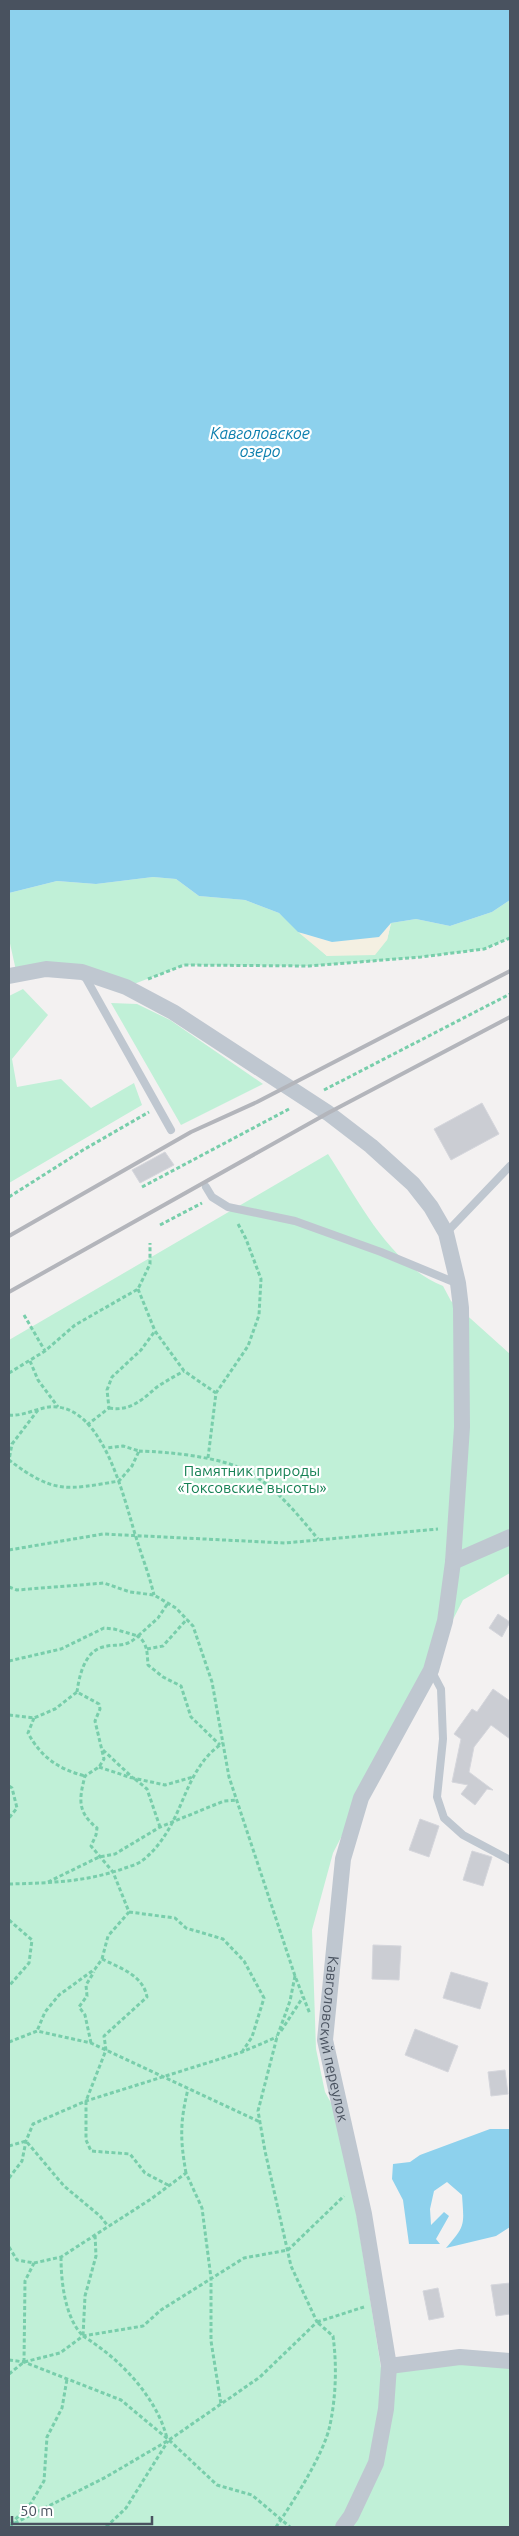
<svg xmlns="http://www.w3.org/2000/svg" width="519" height="2536" font-family="Ubuntu,sans-serif">
  <style>
    .green { fill: #c0f0d7 }
    .sand { fill: #f4f0e2 }
    .water { fill: #8dd1ed }
    .building { fill: #cbcdd3; stroke: #d5d6dc }
    .lines { fill: none; stroke-linecap: round; stroke-linejoin: round }
    .path { stroke: #78ceab; stroke-width: 3; stroke-dasharray: 4 2.5; stroke-linecap: butt }
    .lane { stroke: #bfc7d0; stroke-width: 8 }
    .street { stroke: #bfc7d0; stroke-width: 16 }
    .rail { stroke: #b3b5bb; stroke-width: 4 }
    .labels { text-anchor: middle; stroke-width: 4.5; stroke-linejoin: round; paint-order: stroke }
    .park-label { font-size: 15px; fill: #178255; stroke: #fff }
    .street-label { font-size: 15px; fill: #49525f; stroke: #fff }
    .water-label { font-size: 16px; font-style: italic; fill: #0c7fae; stroke: #fff }
  </style>
  <rect width="100%" height="100%" fill="#f3f1f1"/>
  <path class="green" d="M153,877L176,879L199,896L245,900L279,913L327,956L387,940L391,923L416,919L450,926L492,912L510,900V938L484,949L421,957L309,966L184,965L126,987L82,972L17,975L9,939V893L57,881L96,884Z
    M23,989L48,1015L12,1059L17,1087L61,1079L91,1108L134,1083L142,1105L9,1183V996Z
    M111,1003L137,1004L170,1020L263,1084L181,1125Z
    M328,1154C359,1201 389,1264 443,1286L451,1301L510,1354V1573L463,1600L333,1853L312,1930L316,2049L325,2092L342,2123L381,2368L458,2363L510,2365V2527H9V1340Z"/>
  <path class="sand" d="M391,923L387,940L375,955L327,956L298,932L332,942Z"/>
  <path class="water" d="M9,9H510V900L492,912L450,926L416,919L391,923L379,937L332,942L298,932L279,913L245,900L199,896L176,879L153,877L96,884L57,881L9,893Z
    M490,2129H510V2227L496,2236L446,2248C466,2225 464,2225 462,2195L447,2182L434,2191L430,2209L431,2225L444,2212L449,2216L436,2239L440,2244H409L403,2200L392,2179L393,2164L410,2162L420,2155Z"/>
  <path class="building" d="M482,1103L499,1134L451,1160L434,1129Z
    M165,1152L174,1165L140,1183L132,1170Z
    M498,1614L510,1622L502,1637L489,1628Z
    M493,1689L510,1701V1739L491,1725L474,1747L469,1772L493,1790L487,1789L475,1805L461,1794L468,1785L452,1782L461,1739L454,1734L472,1709L477,1712Z
    M420,1819L439,1826L429,1857L409,1850Z
    M472,1851L492,1857L483,1886L463,1880Z
    M373,1945L401,1946L399,1980L372,1979Z
    M451,1972L488,1983L480,2009L443,1998Z
    M415,2029L458,2046L448,2072L405,2055Z
    M505,2070L508,2094L491,2096L488,2072Z
    M510,2283V2314L496,2316L491,2285Z
    M438,2288L444,2317L429,2320L423,2291Z"/>
  <g class="lines">
    <path class="path" d="M148,979L184,965L309,966L421,957L484,949L510,938
      M324,1090L510,994
      M142,1187L289,1109
      M9,1197L83,1150L149,1112
      M160,1225L202,1203
      M138,1289L155,1331L184,1371L216,1393
      M24,1315L45,1351
      M30,1361L38,1380L58,1407
      M9,1373L45,1351L75,1325L138,1289L150,1264V1243
      M109,1408C130,1412 143,1399 157,1387C166,1381 175,1376 184,1371
      M38,1410L12,1444L9,1460C54,1494 66,1490 119,1481L132,1466L139,1451L123,1446L106,1448
      M9,1415C25,1417 41,1405 57,1407C104,1411 124,1498 135,1534C141,1554 149,1574 154,1595
      M87,1425L109,1408L107,1390L112,1377L141,1350L155,1331
      M139,1451C170,1452 226,1457 252,1474C279,1491 299,1516 318,1539
      M208,1458L216,1393L248,1346L259,1315L261,1279L246,1239L237,1222
      M9,1550L103,1534L285,1543L438,1529
      M9,1587L17,1590L104,1583L130,1592L154,1595L176,1608L193,1626L212,1682L229,1777L295,1976L310,2014
      M147,1649L163,1646L187,1619
      M9,1661L61,1649L104,1628L114,1629L138,1636L158,1618L168,1603
      M77,1692C79,1677 84,1654 100,1648C116,1642 123,1650 138,1636C148,1644 147,1653 148,1665L163,1677L181,1686L191,1717L220,1745
      M9,1715L34,1718L55,1709L77,1692L99,1704L100,1709L95,1721L104,1759L99,1767L85,1776C79,1799 77,1812 97,1828L96,1835L91,1846L113,1872L129,1912L108,1936L102,1959L95,1969L59,1995L45,2012L37,2031
      M34,1718L28,1733C41,1757 58,1769 85,1776
      M103,1750L133,1778L165,1785L193,1777
      M99,1767L132,1778
      M135,1779L147,1789L160,1827
      M9,1786L12,1788L17,1808L9,1818
      M48,1882L99,1857L115,1854L160,1827L224,1801L237,1800
      M9,1884C49,1883 87,1882 125,1868C131,1866 138,1864 143,1860C161,1846 172,1825 181,1804C191,1780 201,1757 223,1743
      M129,1912L175,1918L186,1928L223,1939L244,1961L264,1998L252,2037L242,2052
      M9,1920L32,1940L29,1963L9,1986
      M102,1959C120,1968 143,1975 147,1997L104,2036L106,2050L86,2101V2140L91,2151L130,2154L145,2173L168,2185
      M281,2031L303,1997
      M9,2042L37,2031L91,2043L260,2122
      M91,2043L85,2015L79,2007L87,1996L86,1985L94,1972
      M9,2146L26,2141L64,2186L100,2216L108,2226
      M186,2173C180,2139 180,2122 188,2089
      M9,2178L22,2161L26,2141L33,2124L86,2101L242,2052L277,2037
      M9,2247L17,2260L34,2263L61,2257L151,2199L186,2173L202,2208L211,2278V2341L221,2404
      M61,2257C61,2282 65,2318 83,2336L85,2296L96,2256L95,2234
      M317,2322L364,2307
      M83,2336C120,2359 156,2396 167,2438
      M9,2360L24,2362L121,2400L169,2440L217,2485L252,2495L290,2527
      M24,2362L25,2281L34,2263
      M9,2374L24,2362L60,2353L83,2336L143,2326L161,2310L244,2258L288,2250L344,2196
      M11,2524L31,2503L44,2481L47,2437L62,2408L67,2379
      M9,2526L106,2477L169,2440L260,2377L317,2322L291,2266L265,2151L258,2111L277,2037L290,2001L295,1976
      M106,2527L126,2508L168,2441
      M276,2527C293,2502 324,2454 330,2425C336,2396 337,2365 333,2336L317,2322"/>
    <path class="lane" d="M83,973L171,1130
      M206,1187L212,1197L228,1207L295,1221L381,1252L456,1283
      M446,1233L510,1166
      M431,1670L441,1689L443,1739L437,1797L444,1818L463,1835L510,1860"/>
    <g class="street">
      <path id="s1" d="M9,976L46,969L82,972L126,987L173,1012L328,1113L371,1146L413,1184L431,1207L446,1233L458,1283L461,1308L462,1427L453,1562L445,1621L431,1670L361,1798L343,1859L325,2040L364,2214L389,2366L386,2409L376,2463L351,2516L343,2527"/>
      <path d="M453,1562L510,1537"/>
      <path d="M389,2366L460,2357L510,2361"/>
    </g>
    <path class="rail" d="M9,1236L191,1132L257,1102L510,971
      M9,1292L328,1113L510,1017"/>
  </g>
  <g class="labels">
    <g class="park-label">
      <text x="252" y="1476">Памятник природы<tspan x="252" dy="17">«Токсовские высоты»</tspan></text>
    </g>
    <g class="street-label">
      <text dy="5" stroke="none"><textPath href="#s1" startOffset="1361">Кавголовский переулок</textPath></text>
    </g>
    <g class="water-label">
      <text x="260" y="439">Кавголовское<tspan x="260" dy="18">озеро</tspan></text>
    </g>
  </g>
  <rect width="519" height="2536" fill="none" stroke="#49525f" stroke-width="20"/>
  <path d="M12 2516v8h140v-8" fill="none" stroke="#49525f" stroke-width="2.5"/>
  <text x="20" y="2516" font-size="15" fill="#49525f" stroke="#ffffff" stroke-width="4" paint-order="stroke">50 m</text>
</svg>
